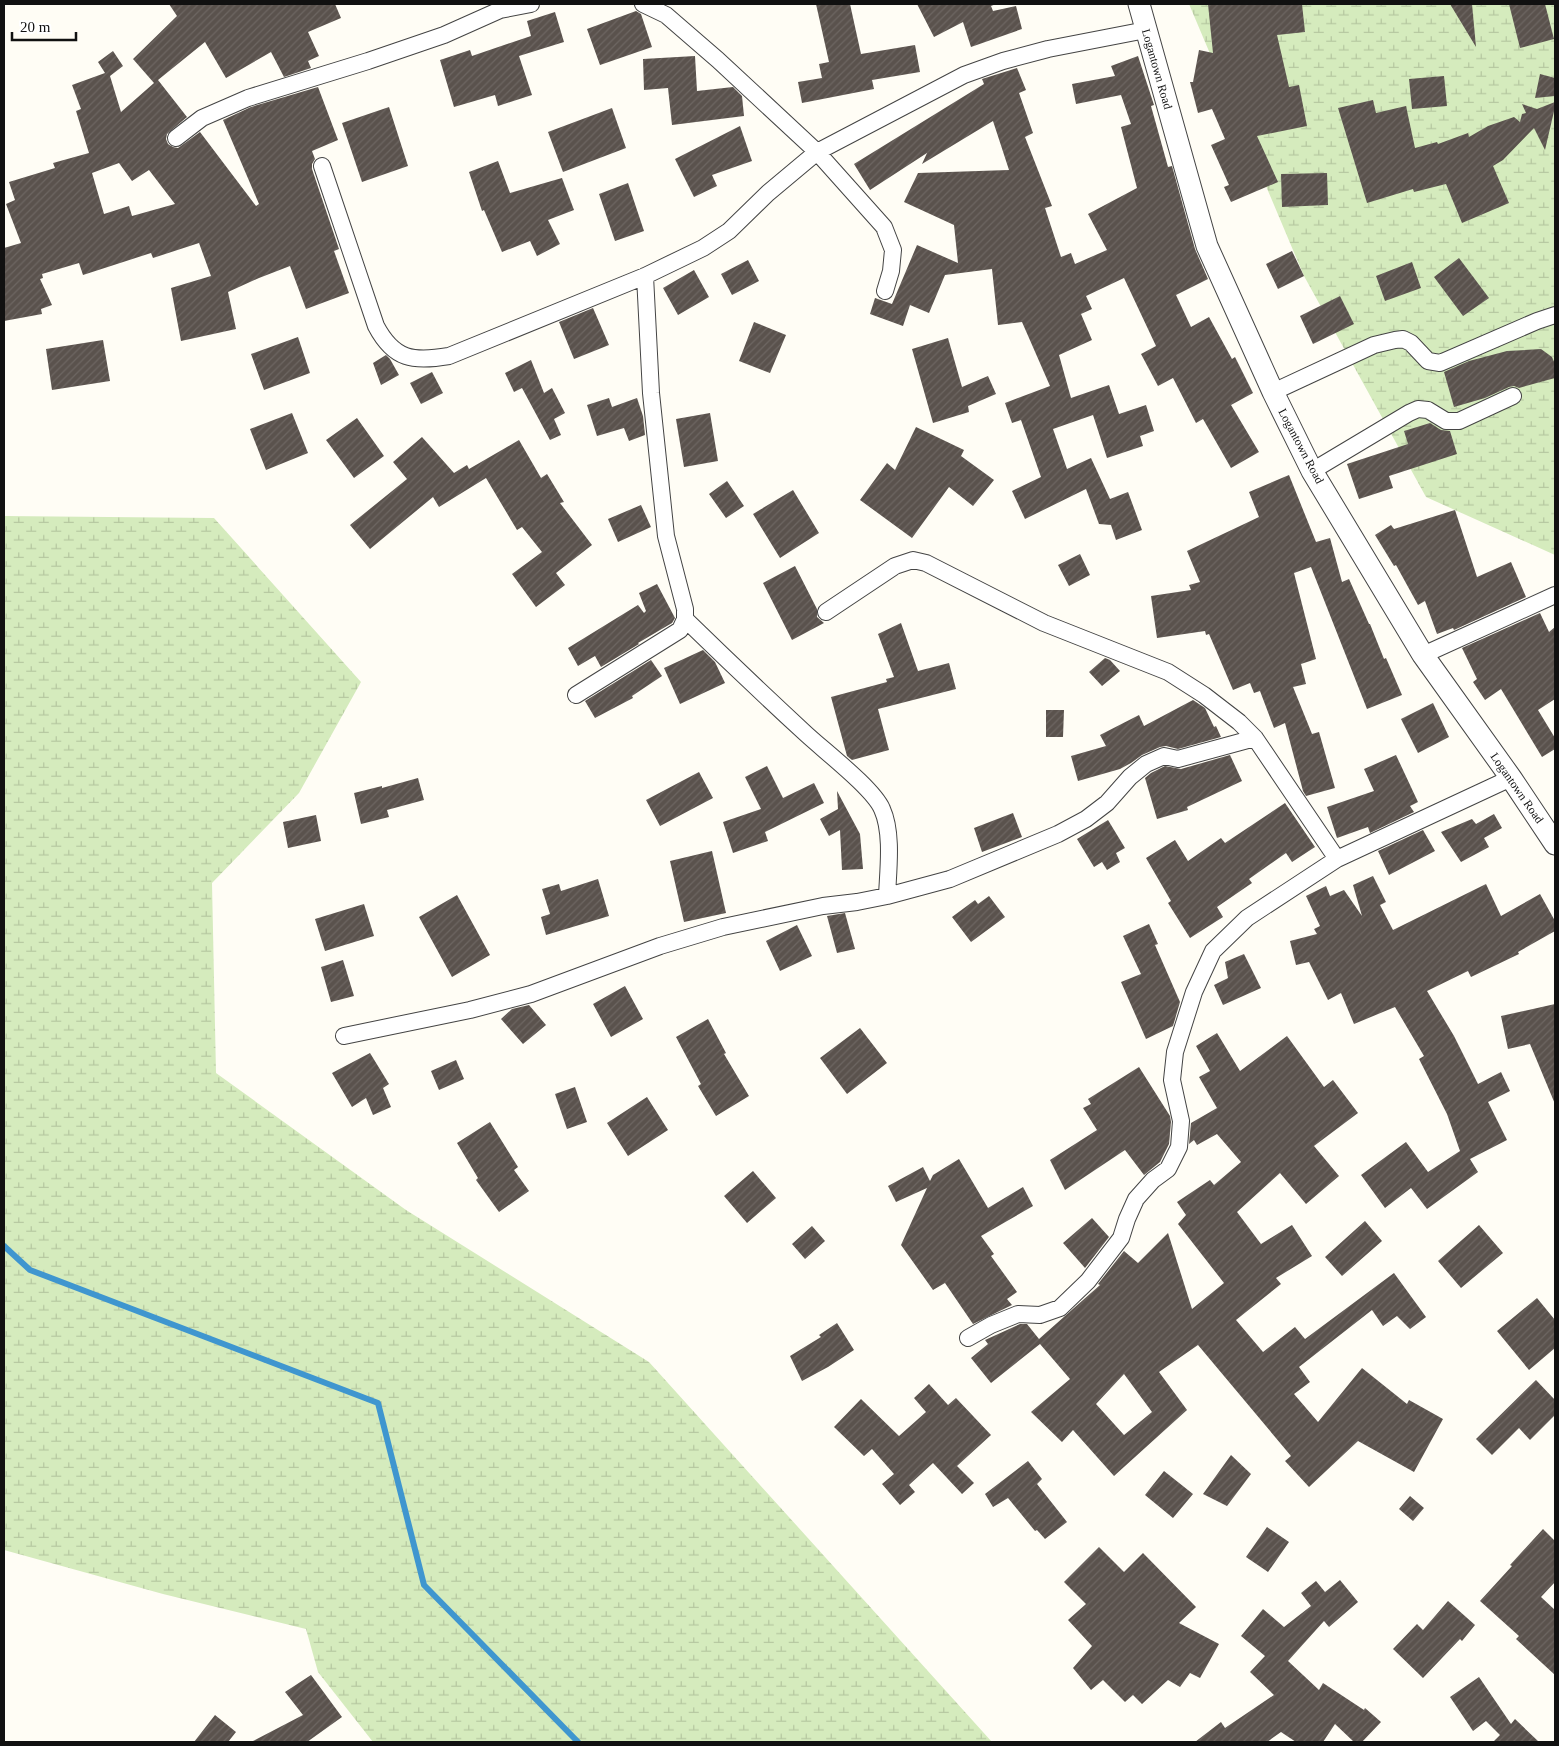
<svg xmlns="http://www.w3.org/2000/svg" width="1559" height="1746" font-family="'Times New Roman',serif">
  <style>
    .wetland { fill: url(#wetland-marsh) }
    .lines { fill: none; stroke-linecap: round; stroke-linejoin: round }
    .stream { stroke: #3f96cf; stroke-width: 6 }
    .building { fill: url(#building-hatch); fill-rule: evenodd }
    .minor-casing { stroke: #444; stroke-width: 18 }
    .tertiary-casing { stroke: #444; stroke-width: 23 }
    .minor { stroke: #fff; stroke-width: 16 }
    .tertiary { stroke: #fff; stroke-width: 21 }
    .labels { text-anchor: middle; stroke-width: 5; stroke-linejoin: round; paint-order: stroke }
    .street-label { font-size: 12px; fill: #111; stroke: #fff }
  </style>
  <defs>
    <pattern id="wetland-marsh" width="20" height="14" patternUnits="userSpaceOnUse" patternTransform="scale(1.25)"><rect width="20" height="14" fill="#d5ebbd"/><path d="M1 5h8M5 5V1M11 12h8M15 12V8" fill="none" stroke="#b6c8a1"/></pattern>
    <pattern id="building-hatch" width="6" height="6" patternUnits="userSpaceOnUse" patternTransform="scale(1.25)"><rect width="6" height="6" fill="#5a524d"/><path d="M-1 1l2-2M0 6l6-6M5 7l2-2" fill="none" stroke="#6d6662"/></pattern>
  </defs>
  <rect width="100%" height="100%" fill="#fffdf5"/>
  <path class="wetland" d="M1189,4H1555V555L1426,497L1304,276Z
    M4,516L214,518L361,682L299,793L212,883L216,1073L406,1210L649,1362L992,1742H373L318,1672L306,1629L163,1594L4,1550Z"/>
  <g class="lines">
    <path class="stream" d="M4,1246L30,1270L378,1403L424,1585L578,1742"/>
  </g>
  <path class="building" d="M169,4H335L341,18L308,32L319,56L308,61L311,68L284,77L271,52L226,78L205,42L158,80L187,117L167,134L166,139L168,144L173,147L178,148L200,132L256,206L259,204L223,120L251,107L318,87L338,140L312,151L315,159L312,164V169L339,249L334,251L349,293L306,309L290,266L259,278L228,292L236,329L181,341L171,288L211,276L199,243L153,258L151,253L83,275L79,263L42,274L43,278L40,279L52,305L41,309L42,314L4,321V248L21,243L6,204L15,200L9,182L55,168L53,163L89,153L76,111L81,109L72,85L105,73L98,62L113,51L123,66L110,76L121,112L154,83L133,59L177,16ZM119,163L132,181L149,170L175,204L132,216L129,206L104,214L92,173Z
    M816,4H850L861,54L915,45L920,72L872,80L874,89L802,103L798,82L822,78L819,64L829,62Z
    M917,4H996L991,6L993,11L1016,6L1022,29L971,47L963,22L934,37Z
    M1208,4H1302L1305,32L1277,35L1289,87L1299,85L1307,126L1257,136L1278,182L1231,202L1224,187L1229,185L1211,145L1225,139L1212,109L1198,113L1190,82H1193L1199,50L1213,53Z
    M1450,4H1472L1476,47Z
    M1509,4H1545L1554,39L1520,48Z
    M636,11L641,14L652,47L600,65L587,29Z
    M555,12L564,42L519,56L532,95L498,106L495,95L454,107L440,60L470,50L472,56L531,36L527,21Z
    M695,56L697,91L733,87L742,96L744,116L672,125L668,88L644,90L643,59Z
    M1138,56L1154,105L1151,106L1168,167L1172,166L1195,249L1208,279L1176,295L1191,327L1209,317L1232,359L1235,357L1253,393L1231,405L1259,452L1231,468L1203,419L1196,423L1173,378L1158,386L1141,354L1156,346L1124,278L1086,296L1092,309L1081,314L1092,340L1059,355L1071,398L1109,385L1119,414L1146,405L1154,431L1140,436L1143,446L1107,458L1093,415L1053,429L1067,469L1091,458L1110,499L1128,492L1142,530L1116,540L1111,525L1099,524L1086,489L1025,519L1012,491L1041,477L1021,420L1012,423L1005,403L1050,386L1022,322L998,325L992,269L945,275L929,313L910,305L903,326L870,314L875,298L892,304L917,245L958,263L954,225L904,202L918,173L1009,170L993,121L922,164L927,153L870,190L854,164L984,84L982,79L1017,68L1026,90L1019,93L1033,133L1025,137L1052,206L1045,208L1061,257L1071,253L1075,264L1107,250L1088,214L1137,188L1121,127L1131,124L1121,95L1076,104L1072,84L1115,76L1111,66Z
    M1540,74L1555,78V96L1535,98Z
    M1444,76L1447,106L1412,109L1409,79Z
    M1373,100L1376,113L1406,106L1415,148L1437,142L1438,144L1468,133L1469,137L1488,126L1514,117L1520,122L1522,114L1526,113L1522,104L1537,109L1555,102V107L1545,150L1534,128L1503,160L1493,166L1509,203L1462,223L1446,184L1414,192L1413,189L1367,203L1338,108Z
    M389,107L408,166L362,182L342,123Z
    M612,108L626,148L563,172L548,132Z
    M740,126L752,161L712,175L717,186L694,197L675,159Z
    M498,161L510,193L562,178L574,210L548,220L560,244L537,256L530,241L502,252L484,210L482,211L469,172Z
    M1327,173L1328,205L1282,207L1281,174Z
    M628,183L644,231L615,241L599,194Z
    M1292,251L1304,276L1278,289L1266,264Z
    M1459,258L1489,298L1463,316L1434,277Z
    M748,260L759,281L732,295L721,274Z
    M1412,262L1421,288L1385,301L1376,276Z
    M694,270L709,297L678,315L663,288Z
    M1340,296L1354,324L1313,344L1300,316Z
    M593,308L609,345L574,359L559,322Z
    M754,322L786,335L770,373L739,361Z
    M298,337L310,373L264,390L251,354Z
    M948,338L962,387L988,376L996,394L968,406L969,412L933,423L912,349Z
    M103,340L110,381L52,390L46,349Z
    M1541,349L1552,357L1555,364V378L1519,388L1514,386L1509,387L1485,398L1454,407L1444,372L1469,361L1507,351Z
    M386,355L390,359L399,375L381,385L373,363Z
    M531,360L544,393L552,388L565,413L554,419L561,435L550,440L522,388L514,392L505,373Z
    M432,372L443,393L421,404L410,383Z
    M609,398L612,407L637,398L643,416L645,435L629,441L624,428L597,436L587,405Z
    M292,413L308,453L266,470L250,429Z
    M710,413L718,461L684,467L676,419Z
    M357,418L384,456L354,478L326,440Z
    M1430,423L1441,430L1450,431L1457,454L1389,476L1393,488L1359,499L1347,464L1408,444L1404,431Z
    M916,427L964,450L961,456L994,480L973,506L949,487L912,538L860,500L887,463L895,470Z
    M422,437L454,473L467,465L469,469L519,440L541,478L547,474L564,502L560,503L592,545L556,573L565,585L536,607L512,574L542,552L522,527L517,530L486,478L439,507L433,497L370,549L350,525L407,479L393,462Z
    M1289,475L1316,542L1330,538L1342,582L1349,579L1369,624H1370L1384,659L1386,658L1402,695L1367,709L1311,567L1294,573L1316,659L1301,664L1306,684L1293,687L1312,734L1319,732L1335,788L1306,796L1303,791L1285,723L1274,728L1260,691L1254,693L1250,683L1233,690L1209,634L1206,635L1205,631L1157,638L1151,596L1191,590L1189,585L1200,582L1187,551L1259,517L1249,492Z
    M727,481L744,506L726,518L709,494Z
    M793,490L819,533L780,558L753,514Z
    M641,505L651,527L618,542L608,519Z
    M1455,510L1477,577L1511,562L1526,597L1454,630L1453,628L1437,634L1425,601L1418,605L1396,565L1394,566L1375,535L1391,525L1394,529Z
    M1080,554L1090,575L1069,586L1058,565Z
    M795,566L817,609V617L824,623L792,640L763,583Z
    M657,584L675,618L672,623L638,643L639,644L601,667L595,656L578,666L568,648L638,605L644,613L646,611L639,593Z
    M1540,613L1549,632L1555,627V699L1538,710L1555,738V749L1542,757L1501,689L1485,700L1473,682L1477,679L1462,648Z
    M901,623L918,671L949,663L956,689L878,709L889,750L852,760L847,756L831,697L887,682L886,679L894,677L878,634Z
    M703,650L715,662L725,683L680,704L664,668Z
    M1105,658L1110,660L1120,671L1102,686L1089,672Z
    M651,660L662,676L632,696L633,698L595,718L585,701Z
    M1193,700L1205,708L1214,727L1216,726L1221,737L1178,749L1166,746L1160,747L1142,755L1131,763L1120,769L1078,781L1071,756L1106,746L1100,735L1139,715L1144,726Z
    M1433,703L1449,737L1418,753L1401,719Z
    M1046,710H1064L1063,737H1046Z
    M1230,755L1242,781L1187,807L1188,810L1157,819L1145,778L1151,773L1165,766L1181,769Z
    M1396,755L1418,802L1410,806L1414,812L1370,833L1368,827L1337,838L1327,807L1374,791L1364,769Z
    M767,766L783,798L814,783L824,803L765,832L768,841L733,853L723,822L761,809L745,777Z
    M699,772L713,798L660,826L646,800Z
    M418,778L424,800L387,810L389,817L361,824L354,793L382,786V788Z
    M837,791L860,834L863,869L842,870L840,830L829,836L820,819L838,809Z
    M1285,803L1315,847L1292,862L1286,853L1249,879L1252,883L1217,907L1223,917L1190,938L1168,903L1171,901L1146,858L1175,840L1188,861L1221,838L1225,843Z
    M1013,813L1022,837L982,852L974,828Z
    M1494,814L1502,828L1484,838L1489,847L1461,862L1441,832L1472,819L1476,824Z
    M316,815L321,841L288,848L283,822Z
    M1108,820L1125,848L1116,853L1120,862L1107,870L1102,862L1094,867L1077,839Z
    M1423,830L1435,851L1389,875L1378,851Z
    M712,851L726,913L684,922L670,861Z
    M1373,876L1386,902L1380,905L1393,930L1486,884L1501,916L1540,894L1555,921V931L1518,952L1519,954L1471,977L1468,971L1427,991L1454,1036L1478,1084L1501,1072L1510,1091L1488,1102L1507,1140L1470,1159L1478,1172L1427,1209L1411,1188L1385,1208L1361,1175L1406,1142L1428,1172L1460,1151L1447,1114L1419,1059L1424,1056L1395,1007L1354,1024L1341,993L1328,1000L1309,962L1296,965L1290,941L1317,934L1314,929L1320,926L1306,896L1326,886L1330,896L1344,890L1362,916L1353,885Z
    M598,879L609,916L546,935L541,917L550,914L542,889L559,884L561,891Z
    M457,895L490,955L452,977L419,917Z
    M989,896L1005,917L971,942L952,917L975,900L978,904Z
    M364,904L374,936L325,951L315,919Z
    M845,913L855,949L837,953L827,916Z
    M1149,924L1158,944L1155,945L1180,1002L1173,1026L1146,1039L1121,982L1141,974L1123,936Z
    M797,925L812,956L780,971L766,941Z
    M1244,954L1261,988L1223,1005L1214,985L1228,978L1225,962Z
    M343,960L354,996L331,1002L321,967Z
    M625,986L643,1019L611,1037L593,1004Z
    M1555,1004V1104L1530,1044L1508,1049L1501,1016Z
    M529,1005L546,1025L523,1044L501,1019L512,1009Z
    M708,1019L726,1053L724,1054L749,1096L716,1116L698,1086L701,1084L676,1037Z
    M860,1028L887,1063L847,1094L820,1058Z
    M1217,1033L1240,1071L1287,1036L1324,1087L1333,1080L1358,1113L1314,1146L1339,1176L1306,1204L1280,1173L1237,1212L1261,1244L1292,1225L1312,1256L1276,1278L1281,1284L1236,1320L1263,1352L1295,1327L1305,1339L1394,1273L1426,1317L1410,1329L1397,1316L1383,1326L1372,1310L1299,1367L1310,1382L1294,1394L1318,1422L1362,1368L1407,1404L1409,1400L1443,1419L1414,1472L1358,1441L1309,1487L1285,1461L1291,1456L1198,1345L1159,1372L1187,1410L1114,1476L1073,1430L1062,1442L1031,1412L1070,1379L1040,1344L991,1383L971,1358L988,1344L985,1340L1020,1324H1027L1039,1339L1100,1285L1098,1284L1124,1251L1138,1263L1168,1233L1192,1309L1224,1283L1178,1224L1186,1215L1177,1202L1210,1180L1214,1185L1241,1162L1217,1134L1197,1145L1194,1140L1189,1144L1191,1123L1217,1108L1199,1077L1210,1071L1196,1046ZM1124,1374L1152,1412L1124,1435L1096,1404Z
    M370,1053L389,1084L383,1088L391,1107L373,1115L366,1098L352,1107L332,1073Z
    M456,1060L464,1079L439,1090L431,1071Z
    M1139,1067L1170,1116L1171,1122L1169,1144L1160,1162L1144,1175L1125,1150L1065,1190L1050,1160L1097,1130L1083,1108L1091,1104L1088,1099Z
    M575,1087L587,1122L567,1129L555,1094Z
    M647,1097L668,1130L628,1156L607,1123Z
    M490,1122L518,1167L514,1170L529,1191L499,1212L476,1180L478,1178L457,1143Z
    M959,1159L988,1208L1023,1187L1033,1206L981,1236L994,1254L991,1256L1017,1292L1007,1299L1012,1305L973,1324L945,1283L933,1290L901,1245L927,1188L896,1202L888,1186L923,1167L930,1181L933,1175Z
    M753,1171L776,1198L747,1223L724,1196Z
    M1092,1218L1109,1237L1085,1268L1063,1243Z
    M1365,1221L1382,1241L1342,1276L1325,1257Z
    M1479,1225L1503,1253L1461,1288L1438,1261Z
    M812,1226L825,1241L805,1259L792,1244Z
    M1537,1298L1555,1320V1348L1529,1370L1497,1331Z
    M837,1323L854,1350L828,1367L802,1381L790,1356L821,1337L819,1335Z
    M1536,1380L1555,1400V1415L1530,1440L1519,1428L1492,1455L1476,1439Z
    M929,1384L948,1405L956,1398L991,1435L957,1466L974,1483L962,1494L933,1463L909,1485L915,1492L900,1505L882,1484L894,1474L872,1449L864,1456L834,1427L861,1399L899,1436L926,1412L914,1398Z
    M1231,1455L1251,1474L1227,1506L1203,1494Z
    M1028,1461L1042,1479L1037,1484L1067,1522L1045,1539L1037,1530L1035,1531L1008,1498L993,1507L985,1494Z
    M1164,1471L1193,1494L1173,1518L1145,1495Z
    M1410,1496L1424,1508L1413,1521L1399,1509Z
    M1267,1527L1289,1542L1268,1572L1246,1557Z
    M1543,1529L1555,1541V1582L1541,1597L1555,1610V1675L1516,1639L1519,1636L1480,1601L1512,1566L1510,1565Z
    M1099,1547L1124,1572L1143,1553L1196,1607L1179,1623L1219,1644L1200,1678L1190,1673L1180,1687L1168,1680L1142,1704L1133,1695L1125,1702L1103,1680L1091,1690L1073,1668L1092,1646L1068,1620L1086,1604L1064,1582Z
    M1340,1580L1358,1602L1329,1627L1324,1621L1288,1661L1319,1690L1323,1683L1364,1710L1365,1708L1381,1722L1362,1742H1354L1335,1724L1323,1742H1296L1281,1732L1267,1742H1195L1221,1722L1225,1728L1274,1695L1250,1672L1265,1656L1241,1636L1263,1609L1284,1627L1311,1606L1301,1593L1316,1581L1325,1592Z
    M1448,1601L1475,1625L1462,1641L1460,1639L1423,1678L1393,1649L1417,1624L1423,1630Z
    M311,1675L342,1717L307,1742H251L303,1715L285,1692Z
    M1479,1677L1511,1724L1515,1719L1539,1742H1493L1500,1735L1486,1721L1473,1731L1450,1697Z
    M215,1715L236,1732L228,1742H194Z"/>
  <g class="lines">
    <defs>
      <path id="minor" d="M643,4L666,15L718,60L817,152L884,227L893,250L891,271L885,291
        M176,138L202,118L248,98L368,61L444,35L500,10L531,4
        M322,166L376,326C394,360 413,362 449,356L645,276L703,248L729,231L768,193L817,152L964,75L1003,61L1048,49L1146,30
        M1273,392L1374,345L1395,340L1403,339L1411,343L1428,361L1440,363L1537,321L1555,315
        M1312,471L1409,413L1418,409L1428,410L1446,421H1459L1513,396
        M826,612L895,566L913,560L926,563L1044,623L1168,672L1204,695L1239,722L1255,738L1337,859
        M685,619C724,657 764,695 804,732C823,750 873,788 882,809C893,833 888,871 887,896
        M1423,655L1555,595
        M576,695L680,630L685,619V609L666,536L651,393L645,276
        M344,1036L470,1010L531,994L660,946L723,927L823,906L857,902L887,896L950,879L1058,834L1086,819L1107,803L1130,777L1146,764L1164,756L1178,759L1255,738
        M968,1338L991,1325L1018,1314L1040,1315L1060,1308L1088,1281L1121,1238L1127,1219L1136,1199L1153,1180L1168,1169L1179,1147L1181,1121L1172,1080L1175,1052L1194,992L1213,951L1247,918L1337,859L1511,778"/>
      <path id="tertiary" d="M1139,4L1207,246L1273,392L1312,471L1423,655L1511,778L1555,844"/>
    </defs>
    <use href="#minor" class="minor-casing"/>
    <use href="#tertiary" class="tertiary-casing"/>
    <use href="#minor" class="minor"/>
    <use href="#tertiary" class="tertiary"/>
  </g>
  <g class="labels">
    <g class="street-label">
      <text transform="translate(1157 69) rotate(74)" y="4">Logantown Road</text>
      <text transform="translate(1301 446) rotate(62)" y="4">Logantown Road</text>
      <text transform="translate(1517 788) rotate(55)" y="4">Logantown Road</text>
    </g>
  </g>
  <rect width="1559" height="1746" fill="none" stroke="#111111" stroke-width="10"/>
  <path d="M12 32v8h64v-8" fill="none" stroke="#111111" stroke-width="2.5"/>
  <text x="20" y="32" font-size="15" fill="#111111" stroke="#ffffff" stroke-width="4" paint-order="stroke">20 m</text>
</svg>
